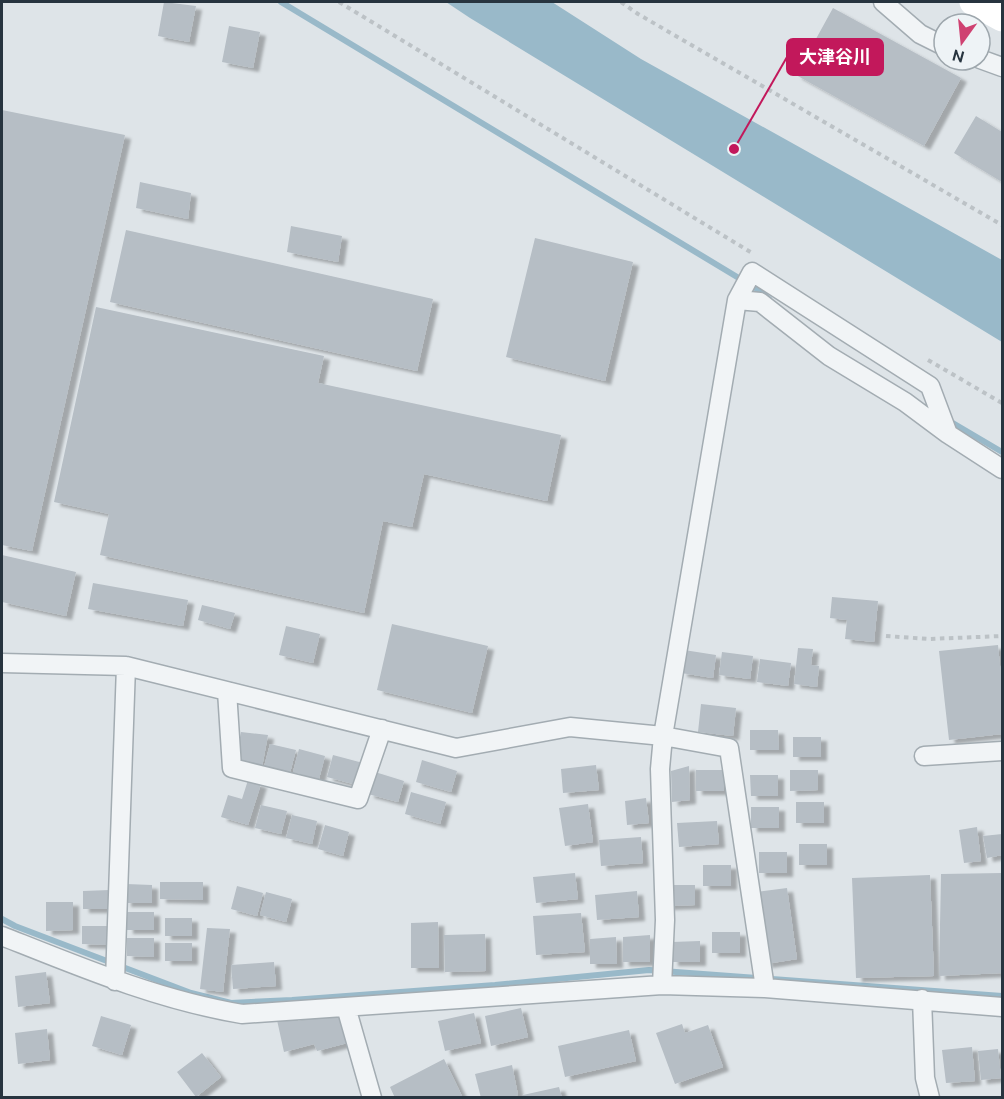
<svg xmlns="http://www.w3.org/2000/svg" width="1004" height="1099" font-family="Ubuntu,'Noto Sans JP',sans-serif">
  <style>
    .water { fill: #99b9c9 }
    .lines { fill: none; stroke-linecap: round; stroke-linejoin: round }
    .stream { stroke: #99b9c9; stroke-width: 6 }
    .building { fill: #b6bec5; filter: url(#shadow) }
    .minor-casing { stroke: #a3acb2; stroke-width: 21 }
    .path { stroke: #bcc2c6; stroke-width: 4; stroke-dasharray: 4.5 4.5; stroke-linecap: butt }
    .minor { stroke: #f1f4f6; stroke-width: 18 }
    .secondary { stroke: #fff; stroke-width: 27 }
    .leader { fill: none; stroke: #c2185b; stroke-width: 2 }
    .callout-dot { fill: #c2185b; stroke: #eef3f6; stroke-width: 2 }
    .callout { fill: #c2185b; stroke: #c2185b; stroke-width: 2 }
    .callout-label { font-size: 18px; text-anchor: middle; font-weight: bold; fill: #fff }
  </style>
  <defs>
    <filter id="shadow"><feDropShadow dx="6" dy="4" stdDeviation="1.5" flood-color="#0004"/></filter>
  </defs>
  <rect width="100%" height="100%" fill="#dee4e8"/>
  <path class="water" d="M446,2H552L641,59L1002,260V342L470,18Z"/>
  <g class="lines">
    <path class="stream" d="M281,2L757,289L769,299
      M946,419L1002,452
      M2,919L15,926L191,993L231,1003L292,1000L495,985L649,970L1002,996"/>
  </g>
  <path class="building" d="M164,2L196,6L189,42L158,36Z
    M833,8L961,78L924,146L796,75Z
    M229,26L260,32L253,68L222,62Z
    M2,110L125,135L32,551L2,545Z
    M976,116L1002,132V182L954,153Z
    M140,182L191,193L188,219L136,208Z
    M291,226L342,236L338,262L287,252Z
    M126,230L433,299L417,371L110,302Z
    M535,238L633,262L605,381L506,357Z
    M96,307L324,356L318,383L561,435L547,501L424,474L412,527L383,521L364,613L100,555L109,514L54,502Z
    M2,555L76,572L66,616L2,602Z
    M93,583L188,600L183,626L88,609Z
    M832,597L878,601L874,642L845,639L847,620L830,618Z
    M202,605L235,613L230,629L198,620Z
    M392,624L488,646L472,713L377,690Z
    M286,626L320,634L313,663L279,655Z
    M998,645L1002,686V734L949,740L939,651Z
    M798,648L813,649L811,665L819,666L817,687L794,684Z
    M684,650L716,655L713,678L681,673Z
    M722,652L753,656L750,679L719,675Z
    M760,659L791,663L788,686L757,682Z
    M701,704L736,708L733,736L698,732Z
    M750,730H778L779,750H750Z
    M241,732L268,735L262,767L236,760Z
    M793,737H821V757H793Z
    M270,744L296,750L290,773L264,767Z
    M299,749L325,756L319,779L293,772Z
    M333,755L363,763L357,785L327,777Z
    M422,760L457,771L451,792L416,782Z
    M596,765L599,790L563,793L561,769Z
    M689,766L690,800L672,802L671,771Z
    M696,770H724V791H696Z
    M790,770H818V790L790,791Z
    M375,772L404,781L398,802L368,794Z
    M750,775H778V796H751Z
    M248,780L261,784L248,825L221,817L228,795L242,799Z
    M411,792L446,802L440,824L405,814Z
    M646,798L649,823L627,825L625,801Z
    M796,802H824V823H796Z
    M588,804L593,842L565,846L559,808Z
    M261,805L287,811L281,834L255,828Z
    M751,807H779V828H751Z
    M292,815L317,821L312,844L286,838Z
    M717,821L719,844L679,847L677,823Z
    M325,825L349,832L343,856L318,849Z
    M977,827L981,861L964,863L959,830Z
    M1002,834V855L987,858L983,836Z
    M641,837L643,863L601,866L599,840Z
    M799,844H827V865H799Z
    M759,852H787V873H759Z
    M703,865H731V886H703Z
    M575,873L578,899L536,903L533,877Z
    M1002,873V973L939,976L941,874Z
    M930,875L934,976L856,978L852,878Z
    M160,882H203V900L160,899Z
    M126,884L152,885V903H125Z
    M667,885H695V905L667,906Z
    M237,886L263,893L257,916L231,909Z
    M787,888L797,959L766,964L756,892Z
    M110,890V909H83V891Z
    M637,891L639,917L597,920L595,895Z
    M266,892L292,899L286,922L260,915Z
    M46,902H73V930L46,931Z
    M127,912H154V930H127Z
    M581,913L585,952L536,955L533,916Z
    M165,918H192V936H165Z
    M438,922L439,968H411V923Z
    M82,926H109V945L82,944Z
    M207,928L230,929L223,992L200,989Z
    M712,932H740V953H712Z
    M485,934L486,971L445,972L444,935Z
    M650,935V962H623V937Z
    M616,937L617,964H590V939Z
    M127,938H154V957L127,956Z
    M700,941V962H672V942Z
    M165,943H192V961H165Z
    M274,962L276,986L233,989L231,965Z
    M46,972L50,1003L18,1007L15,976Z
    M521,1008L528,1037L491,1046L485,1016Z
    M329,1013L330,1017L343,1015L351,1042L317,1051L314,1044L284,1052L277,1020L297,1016L298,1021Z
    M474,1013L481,1043L445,1051L438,1021Z
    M101,1016L131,1025L122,1055L92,1046Z
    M682,1024L685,1033L708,1025L723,1067L675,1084L656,1033Z
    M47,1029L50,1060L18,1064L15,1033Z
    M629,1030L636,1061L565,1077L558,1046Z
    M972,1047L975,1081L946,1083L942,1050Z
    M998,1049L1001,1078L981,1080L978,1051Z
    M202,1053L221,1077L196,1097L177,1072Z
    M444,1059L462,1096L395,1098L390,1087Z
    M512,1065L518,1095L507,1098H481L475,1074Z
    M559,1087L562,1098H523V1095Z"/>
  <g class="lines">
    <defs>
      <path id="minor" d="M883,2L920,34L944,46
        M980,59L1002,67
        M737,300L760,302L829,356L905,402L948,434
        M2,663L126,666L456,748L570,727L663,736L729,748L765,988
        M227,691L232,768L358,799L382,729
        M924,756L1002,751
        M2,936C80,967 158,1000 242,1014L662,985L765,988L1002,1007
        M115,981L126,666
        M662,985L665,920L660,769L663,736L737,300L752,272L930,386L948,434L1002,469
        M922,999L925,1078L930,1098
        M346,1007L372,1098"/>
    </defs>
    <use href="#minor" class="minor-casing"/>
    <path class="path" d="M339,2L752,253
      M621,2L638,14L1002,225
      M928,360L1002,403
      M886,636L929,639L1002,636"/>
    <use href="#minor" class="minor"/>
    <path class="secondary" d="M973,2L1002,18"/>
  </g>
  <path class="leader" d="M734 149L787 57"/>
  <circle class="callout-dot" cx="734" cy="149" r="6"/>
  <rect class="callout" x="787" y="39" width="96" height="36" rx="6"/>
  <g class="callout-label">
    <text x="835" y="63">大津谷川</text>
  </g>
  <rect width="1004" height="1099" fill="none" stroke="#27343f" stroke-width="6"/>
  <g transform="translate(962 42) rotate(195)"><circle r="28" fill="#eef3f6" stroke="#9ea7ad" stroke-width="1.5"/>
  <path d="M0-4.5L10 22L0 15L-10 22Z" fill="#cf4171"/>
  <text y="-9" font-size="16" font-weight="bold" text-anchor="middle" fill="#27343f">N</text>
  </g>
</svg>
